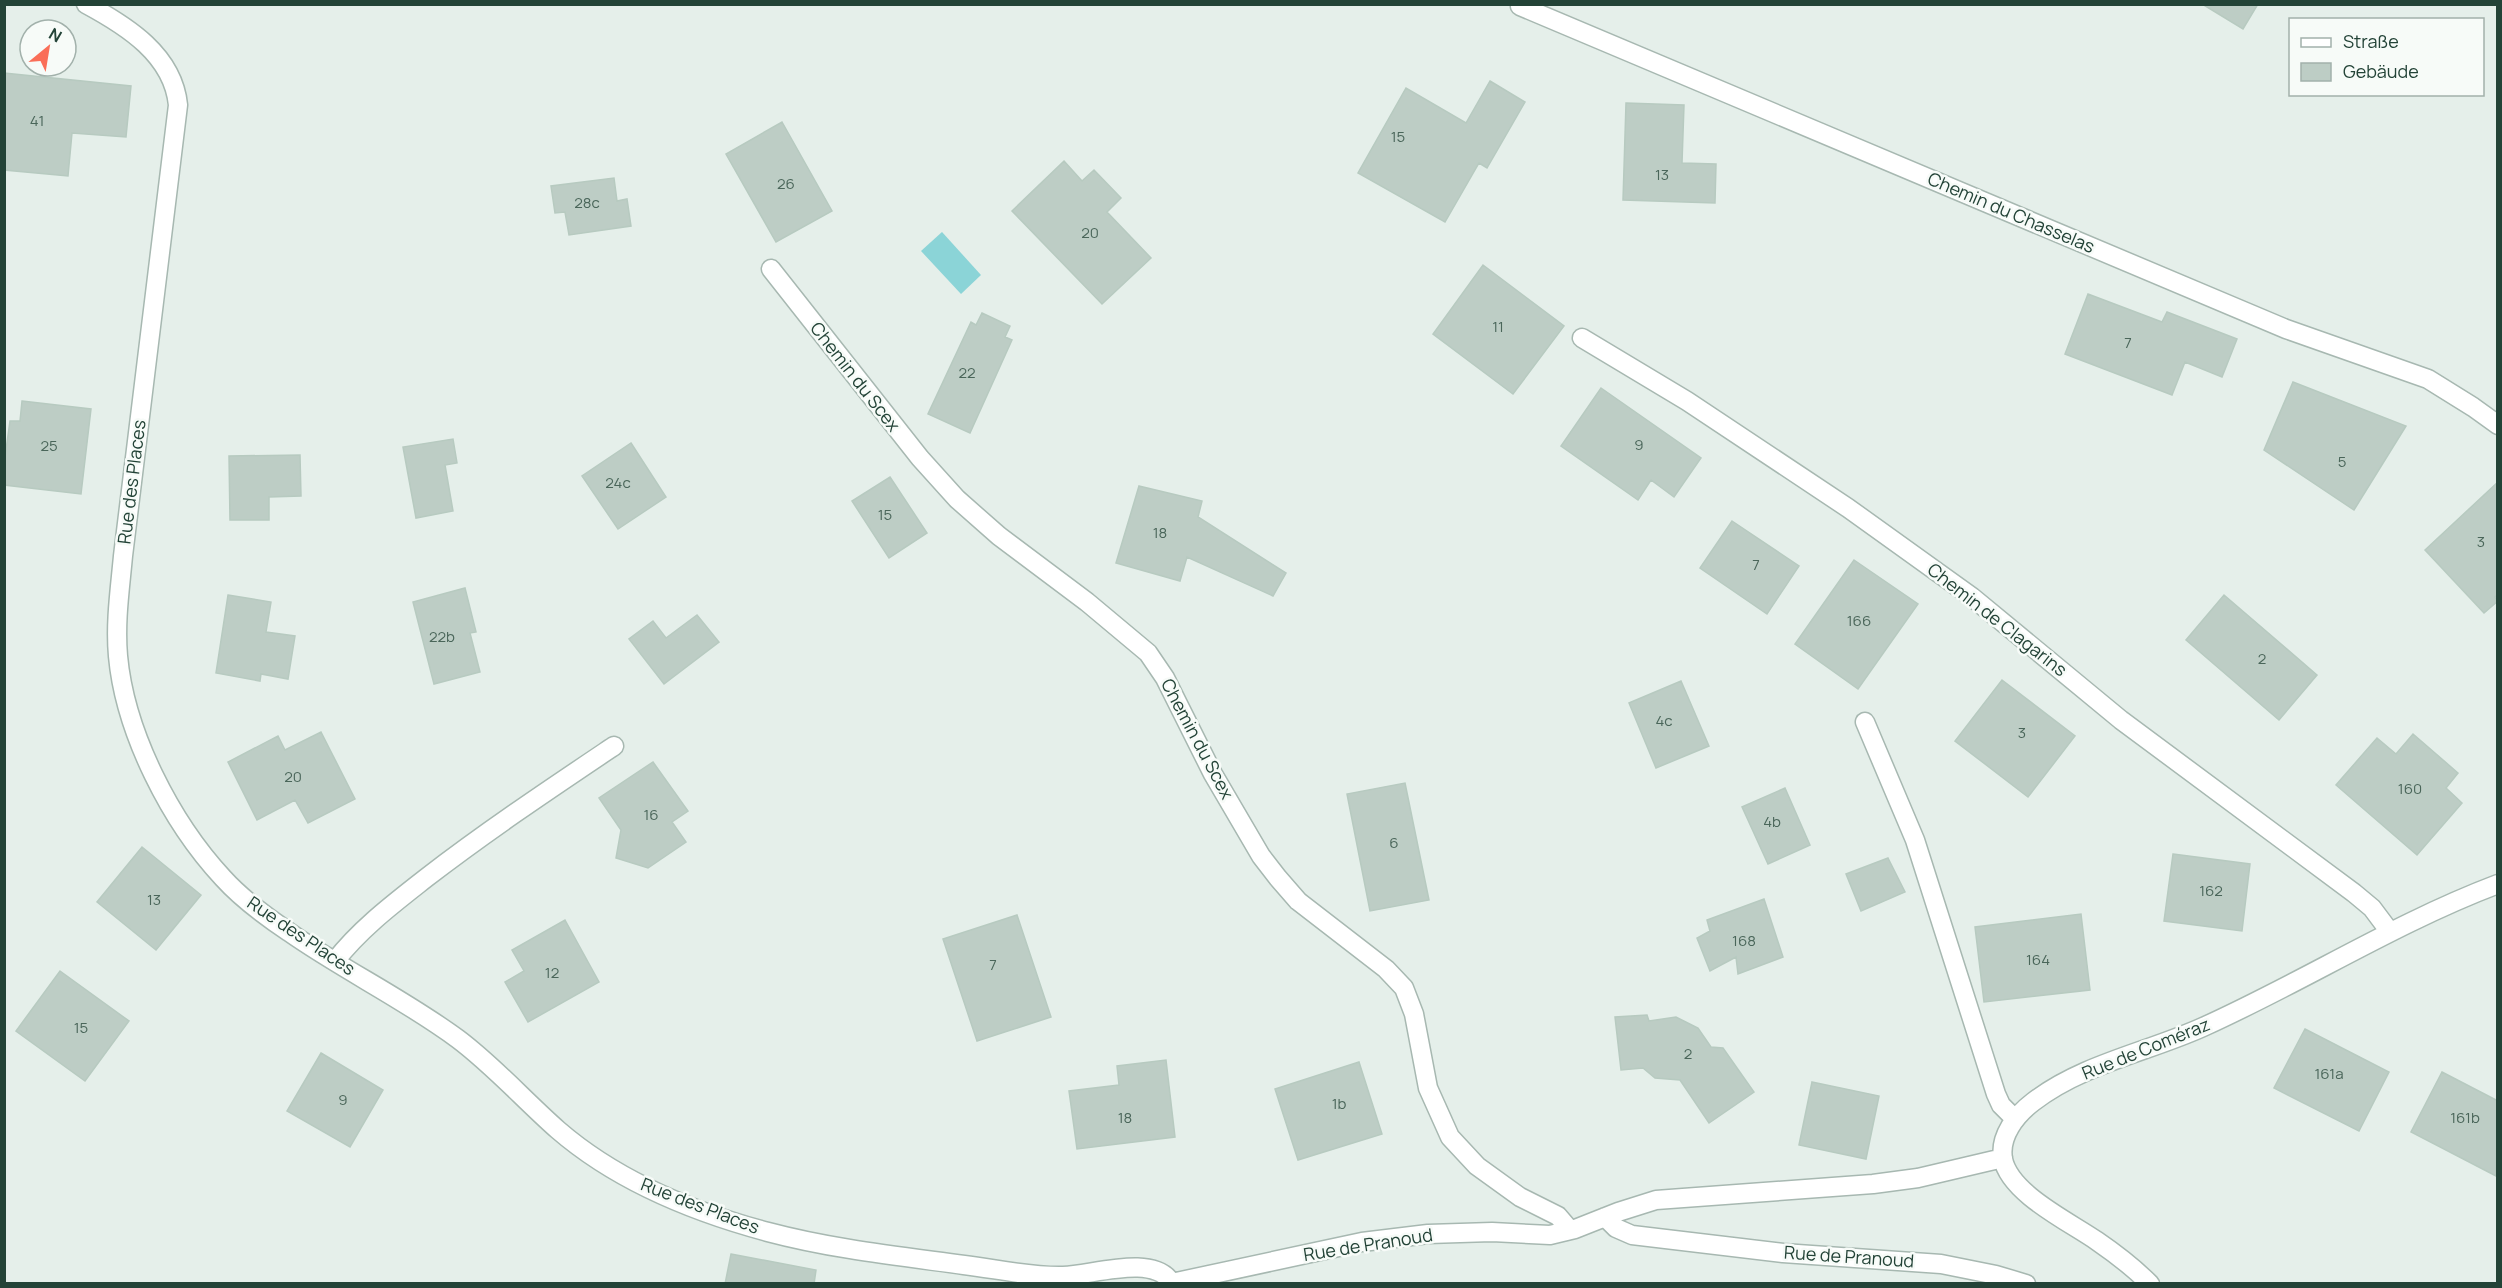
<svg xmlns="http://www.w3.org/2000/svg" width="2502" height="1288" font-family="Manrope,sans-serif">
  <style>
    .water { fill: #8bd4d7 }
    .building { fill: #bdcdc5; stroke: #b7cac0; stroke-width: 1.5 }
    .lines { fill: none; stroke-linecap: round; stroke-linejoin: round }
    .lane-casing { stroke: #a7b8b1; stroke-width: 21 }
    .street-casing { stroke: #a7b8b1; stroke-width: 21 }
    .lane { stroke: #fff; stroke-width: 18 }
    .street { stroke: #fff; stroke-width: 18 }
    .labels { text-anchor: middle; stroke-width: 5; stroke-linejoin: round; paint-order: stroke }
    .number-label { font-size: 15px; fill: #4a665a }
    .street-label { font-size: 18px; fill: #234337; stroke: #f7fbf8 }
  </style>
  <rect width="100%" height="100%" fill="#e5efea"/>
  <path class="water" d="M942,232L981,275L961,294L921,251Z"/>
  <path class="building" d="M2202,4H2258L2243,29Z
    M4,73L131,86L126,137L72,133L68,176L4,170Z
    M1490,81L1525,102L1487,168L1479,163L1445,222L1358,173L1406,88L1466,123Z
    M1626,103L1684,105L1682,163L1716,164L1715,203L1623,200Z
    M782,122L832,211L776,242L726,154Z
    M1064,161L1082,181L1094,170L1121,198L1107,212L1151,258L1102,304L1012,211Z
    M614,178L617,201L627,199L631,226L569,235L565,212L555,213L551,186Z
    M1483,265L1564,326L1513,394L1433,334Z
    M2088,294L2162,322L2167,312L2237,339L2222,377L2185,362L2172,395L2065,354Z
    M982,313L1010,326L1005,337L1012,340L970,433L928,414L971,322L976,325Z
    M2293,382L2406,426L2354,510L2264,450Z
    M1601,388L1701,458L1674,497L1651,480L1638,500L1561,446Z
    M22,401L91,409L81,494L4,485V464L10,421H20Z
    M453,439L457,463L445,465L453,511L416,518L403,447Z
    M631,443L666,497L618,529L582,476Z
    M300,455L301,496L269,497V520H230L229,456Z
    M890,477L927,533L889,558L852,501Z
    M2498,482V594L2495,597L2498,601L2484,613L2425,550Z
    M1139,486L1202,501L1198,517L1286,573L1273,596L1187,557L1180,581L1116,563Z
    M1732,521L1799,566L1767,614L1700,568Z
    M1854,560L1918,604L1858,689L1795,644Z
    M465,588L476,632L470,633L480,672L434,684L413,602Z
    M228,595L271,602L266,632L295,636L288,679L261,674L260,681L216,673Z
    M2224,595L2317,675L2279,720L2186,640Z
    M697,615L719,642L664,684L629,639L653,621L666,638Z
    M2002,680L2075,736L2028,797L1955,741Z
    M1681,681L1709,746L1656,768L1629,703Z
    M321,732L355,799L308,823L295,800L257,820L228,762L278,736L285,750Z
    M2413,734L2458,773L2446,788L2462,803L2417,855L2336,785L2377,738L2396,754Z
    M653,762L688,811L672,822L686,842L648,868L616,858L621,830L599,798Z
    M1405,783L1429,900L1370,911L1347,794Z
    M1785,788L1810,845L1768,864L1742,807Z
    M142,847L201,895L156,950L97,902Z
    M2173,854L2250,864L2242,931L2164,921Z
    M1888,858L1905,892L1861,911L1846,874Z
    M1764,899L1783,957L1738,974L1736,957L1710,971L1697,938L1710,931L1707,920Z
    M2081,914L2090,990L1984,1002L1975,927Z
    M1017,915L1051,1017L977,1041L943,939Z
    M565,920L599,982L528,1022L505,982L524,971L512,950Z
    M60,971L129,1021L85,1081L16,1031Z
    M1647,1015L1649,1021L1676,1017L1698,1028L1711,1047L1723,1048L1754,1092L1709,1123L1680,1080L1655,1078L1643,1068L1621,1070L1615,1017Z
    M2305,1029L2389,1072L2359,1131L2274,1088Z
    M321,1053L383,1090L350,1147L287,1111Z
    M1166,1060L1175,1137L1077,1149L1069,1091L1119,1085L1117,1066Z
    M1359,1062L1382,1134L1298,1160L1275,1089Z
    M2442,1072L2498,1101L2496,1176L2411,1132Z
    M1812,1082L1879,1096L1866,1159L1799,1145Z
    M731,1254L816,1270L814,1284H725Z"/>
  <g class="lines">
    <defs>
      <path id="lane" d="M1865,722L1915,840L1996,1094L2001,1105L2015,1119
        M335,961C361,928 393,904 426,878C487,831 550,789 614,746"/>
      <path id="street" d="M86,4C127,26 173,55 178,105L123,556C120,589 115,622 118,656C125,733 171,822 223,878C242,899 265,916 289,932C343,970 404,999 458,1039C494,1066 524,1100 558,1130C617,1181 693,1212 768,1232C832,1249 898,1256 964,1265C997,1269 1031,1277 1063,1276C1093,1275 1153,1254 1171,1282
        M1520,6L2286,329L2428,379L2473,407L2498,425
        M771,269L920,458L957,499L999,536L1087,602L1148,653L1165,678L1213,774L1261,856L1278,878L1298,901L1386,969L1404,988L1414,1014L1428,1088L1450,1137L1477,1166L1520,1197L1558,1216L1570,1230
        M1582,338L1687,401L1848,508L1972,597L2121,720L2354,893L2372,908L2390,932
        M1605,1217L1616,1228L1632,1235L1783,1253L1941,1264L1996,1275L2026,1284
        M1167,1284L1362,1242L1428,1234L1492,1232L1550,1235L1575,1229L1618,1212L1656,1200L1873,1184L1918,1178L2003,1158
        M2150,1284C2134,1268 2116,1254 2097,1241C2070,1222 2010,1194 2003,1159C1999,1136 2016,1115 2033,1102C2082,1064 2148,1052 2203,1027C2303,982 2395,923 2498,884"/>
    </defs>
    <use href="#lane" class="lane-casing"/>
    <use href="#street" class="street-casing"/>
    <use href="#lane" class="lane"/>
    <use href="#street" class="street"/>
  </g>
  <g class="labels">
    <g class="number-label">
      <text x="37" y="126">41</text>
      <text x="1398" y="142">15</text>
      <text x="1662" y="180">13</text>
      <text x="786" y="189">26</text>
      <text x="587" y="208">28c</text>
      <text x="1090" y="238">20</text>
      <text x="1498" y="332">11</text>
      <text x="2128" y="348">7</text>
      <text x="967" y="378">22</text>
      <text x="1639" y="450">9</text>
      <text x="49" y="451">25</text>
      <text x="2342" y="467">5</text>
      <text x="618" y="488">24c</text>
      <text x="885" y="520">15</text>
      <text x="1160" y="538">18</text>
      <text x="2481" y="547">3</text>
      <text x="1756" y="570">7</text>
      <text x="1859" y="626">166</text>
      <text x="442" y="642">22b</text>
      <text x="2262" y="664">2</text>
      <text x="1664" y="726">4c</text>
      <text x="2022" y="738">3</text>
      <text x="293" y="782">20</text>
      <text x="2410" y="794">160</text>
      <text x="651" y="820">16</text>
      <text x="1772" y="827">4b</text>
      <text x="1394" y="848">6</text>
      <text x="2211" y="896">162</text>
      <text x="154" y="905">13</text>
      <text x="1744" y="946">168</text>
      <text x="2038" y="965">164</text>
      <text x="993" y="970">7</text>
      <text x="552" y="978">12</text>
      <text x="81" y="1033">15</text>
      <text x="1688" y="1059">2</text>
      <text x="2329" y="1079">161a</text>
      <text x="343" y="1105">9</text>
      <text x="1339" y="1109">1b</text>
      <text x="1125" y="1123">18</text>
      <text x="2465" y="1123">161b</text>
    </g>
    <g class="street-label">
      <text transform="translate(2011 213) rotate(23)" y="6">Chemin du Chasselas</text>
      <text transform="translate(855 377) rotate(52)" y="6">Chemin du Scex</text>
      <text transform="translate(132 482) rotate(-83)" y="6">Rue des Places</text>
      <text transform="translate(1997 620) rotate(38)" y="6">Chemin de Clagarins</text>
      <text transform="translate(1197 739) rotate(62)" y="6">Chemin du Scex</text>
      <text transform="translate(301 936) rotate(34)" y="6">Rue des Places</text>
      <text transform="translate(2146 1049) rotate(-22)" y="6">Rue de Coméraz</text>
      <text transform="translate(700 1206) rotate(21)" y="6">Rue des Places</text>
      <text transform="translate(1368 1245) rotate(-9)" y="6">Rue de Pranoud</text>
      <text transform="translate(1849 1257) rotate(4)" y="6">Rue de Pranoud</text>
    </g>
  </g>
  <rect width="2502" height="1288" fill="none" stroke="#234337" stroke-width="12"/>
  <rect x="2289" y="18" width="195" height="78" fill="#f7fbf8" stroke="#a2b1ab" stroke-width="1.5"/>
  <rect x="2301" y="38" width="30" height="9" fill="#ffffff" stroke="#a2b1ab" stroke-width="1.5"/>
  <text x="2343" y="48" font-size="18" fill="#234337">Straße</text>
  <rect x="2301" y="63" width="30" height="18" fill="#bdcdc5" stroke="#a2b1ab" stroke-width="1.5"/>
  <text x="2343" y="78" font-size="18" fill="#234337">Gebäude</text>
  <g transform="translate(48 48) rotate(30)"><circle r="28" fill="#f7fbf8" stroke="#a2b1ab" stroke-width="1.5"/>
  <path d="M0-4.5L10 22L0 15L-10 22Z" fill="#fa6e58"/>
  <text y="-9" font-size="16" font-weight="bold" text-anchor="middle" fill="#234337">N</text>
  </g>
</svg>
